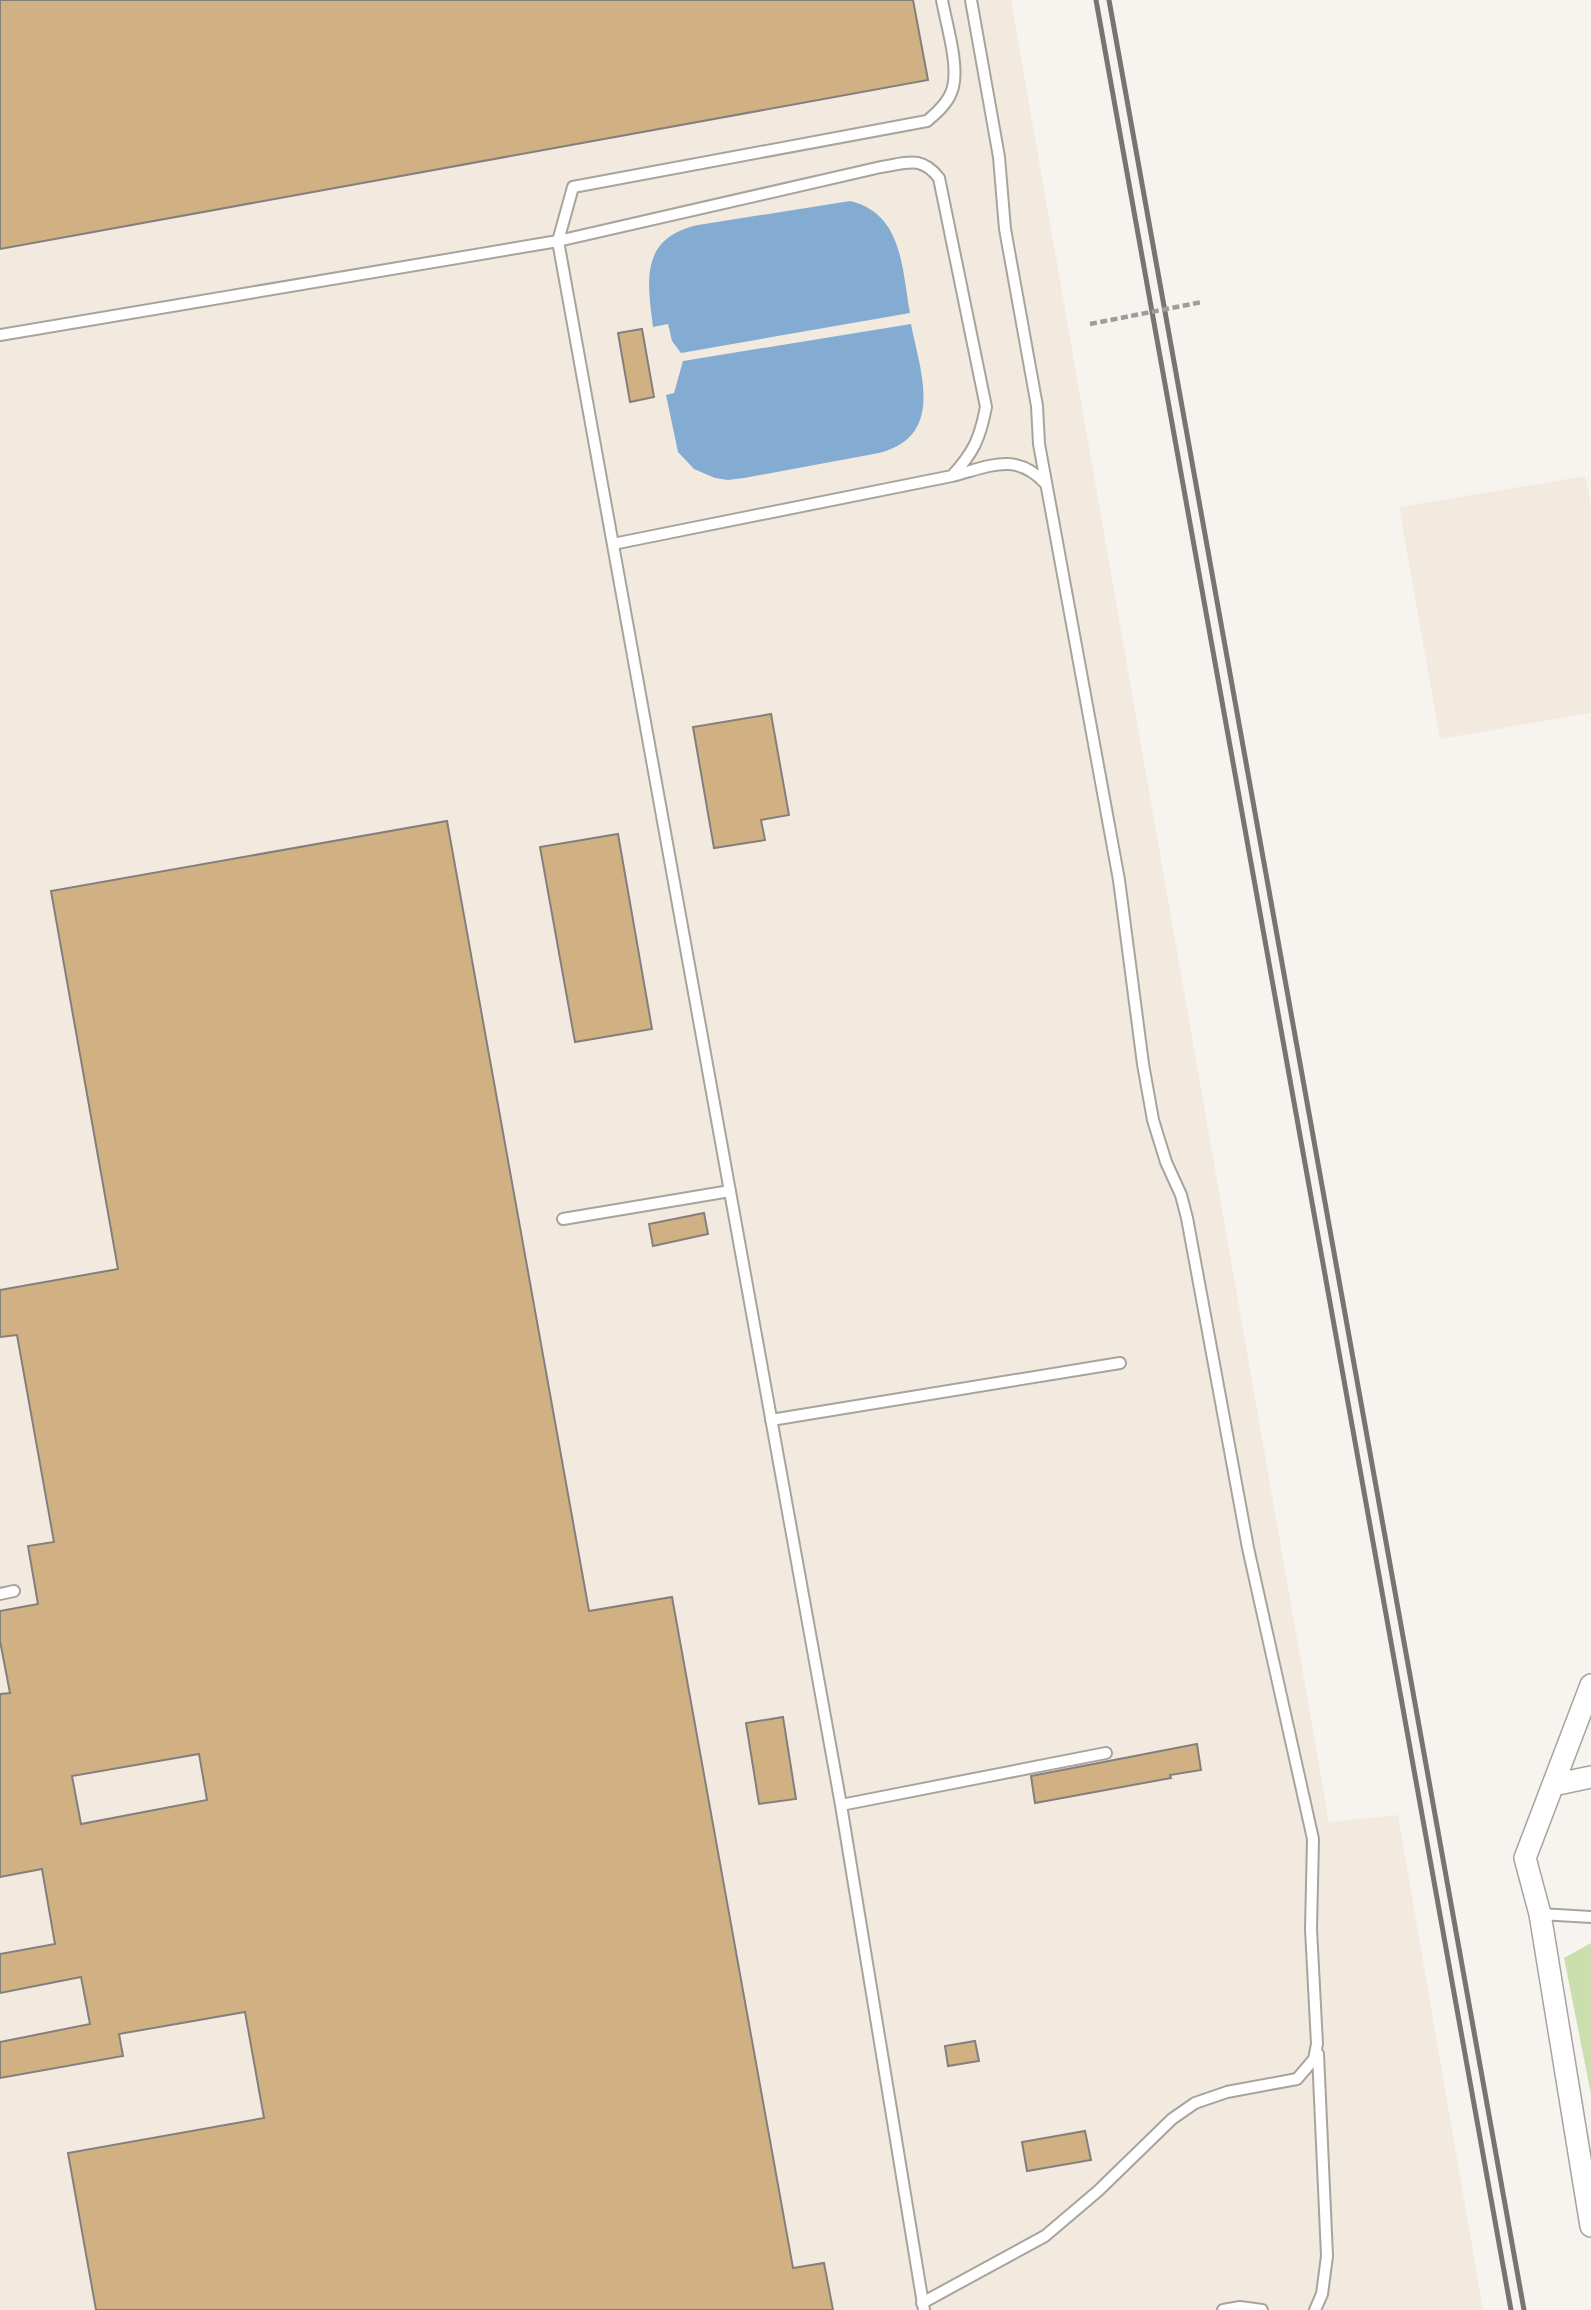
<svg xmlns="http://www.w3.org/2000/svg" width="1591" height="2310" font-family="'Nunito Sans',sans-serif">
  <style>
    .built { fill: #f3eadf }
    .green { fill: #cadeae }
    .water { fill: #84acd2 }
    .building { fill: #d1b084; stroke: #83807c; stroke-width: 2; fill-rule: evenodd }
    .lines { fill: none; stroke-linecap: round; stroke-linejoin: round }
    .lane-casing { stroke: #a7a39f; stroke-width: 14 }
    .street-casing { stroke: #a7a39f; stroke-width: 24 }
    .lane { stroke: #fff; stroke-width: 10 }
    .street { stroke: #fff; stroke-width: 21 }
    .rail { stroke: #777472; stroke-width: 5 }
    .path-bridge { stroke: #9f9c99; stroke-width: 4.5; stroke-dasharray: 7 3.5; stroke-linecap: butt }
  </style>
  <rect width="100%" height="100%" fill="#f7f3ef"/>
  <path class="built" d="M0,0H1011L1329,1822L1398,1815L1483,2310H0Z
    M1585,476L1591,506V713L1440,739L1399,507Z"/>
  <path class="green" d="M1591,1943V2094L1564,1958Z"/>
  <path class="water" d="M850,201C903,213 902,270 910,313L681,353L672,341L668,324L653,327C647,280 640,238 698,225Z
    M911,324C920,371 946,436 879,453L744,478L728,480L715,478L694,469L678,452L666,395L674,393L683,361Z"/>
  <path class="building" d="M0,0H913L928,80L0,249Z
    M642,329L654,397L630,402L618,333Z
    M771,714L789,815L761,820L765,840L714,848L693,727Z
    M447,821L589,1611L672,1597L793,2268L824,2263L833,2310H96L68,2153L264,2118L245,2012L119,2034L123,2056L0,2078V2042L90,2024L81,1977L0,1993V1954L55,1944L42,1869L0,1877V1694L10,1693L0,1641V1611L38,1604L28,1546L54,1542L17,1335L0,1337V1290L118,1269L51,891ZM199,1754L207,1800L81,1824L72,1776Z
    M618,834L652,1029L575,1042L540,847Z
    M704,1213L708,1234L653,1246L649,1224Z
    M783,1717L796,1799L759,1804L746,1723Z
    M1197,1744L1201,1770L1170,1775L1171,1778L1035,1803L1031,1776Z
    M975,2041L979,2061L948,2066L945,2046Z
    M1085,2131L1091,2160L1027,2171L1022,2142Z"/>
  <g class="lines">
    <defs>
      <path id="lane" d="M0,335L558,241L881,167C907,163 921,155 939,178L986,407C980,438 974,452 952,476L613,544
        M952,476C989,467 1015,451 1045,483
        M563,1219L730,1191
        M771,1420L1120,1363
        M0,1594L14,1591
        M841,1805L1106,1753
        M1540,1914L1591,1917
        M922,2303L1045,2236L1098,2191L1172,2119L1195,2103L1227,2092L1297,2079L1314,2059L1317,2044L1311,1929L1313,1839L1248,1548L1187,1218L1181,1195L1166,1162L1153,1120L1143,1064L1119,880L1039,444L1037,406L1005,229L999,157L971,0
        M924,2310L841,1805L558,241L573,187L927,121C938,112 950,101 953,87C959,64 946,23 942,0
        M1223,2310L1240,2307L1262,2310
        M1315,2310L1322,2294L1327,2256L1318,2054"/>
      <path id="street" d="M1591,1685L1525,1858L1540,1914L1591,2226
        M1553,1785L1591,1777"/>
    </defs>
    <use href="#lane" class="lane-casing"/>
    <use href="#street" class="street-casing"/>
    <use href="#lane" class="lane"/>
    <use href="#street" class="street"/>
    <path class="rail" d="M1096,0L1511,2310
      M1109,0L1524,2310"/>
    <path class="path-bridge" d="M1090,324L1202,302"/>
  </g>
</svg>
